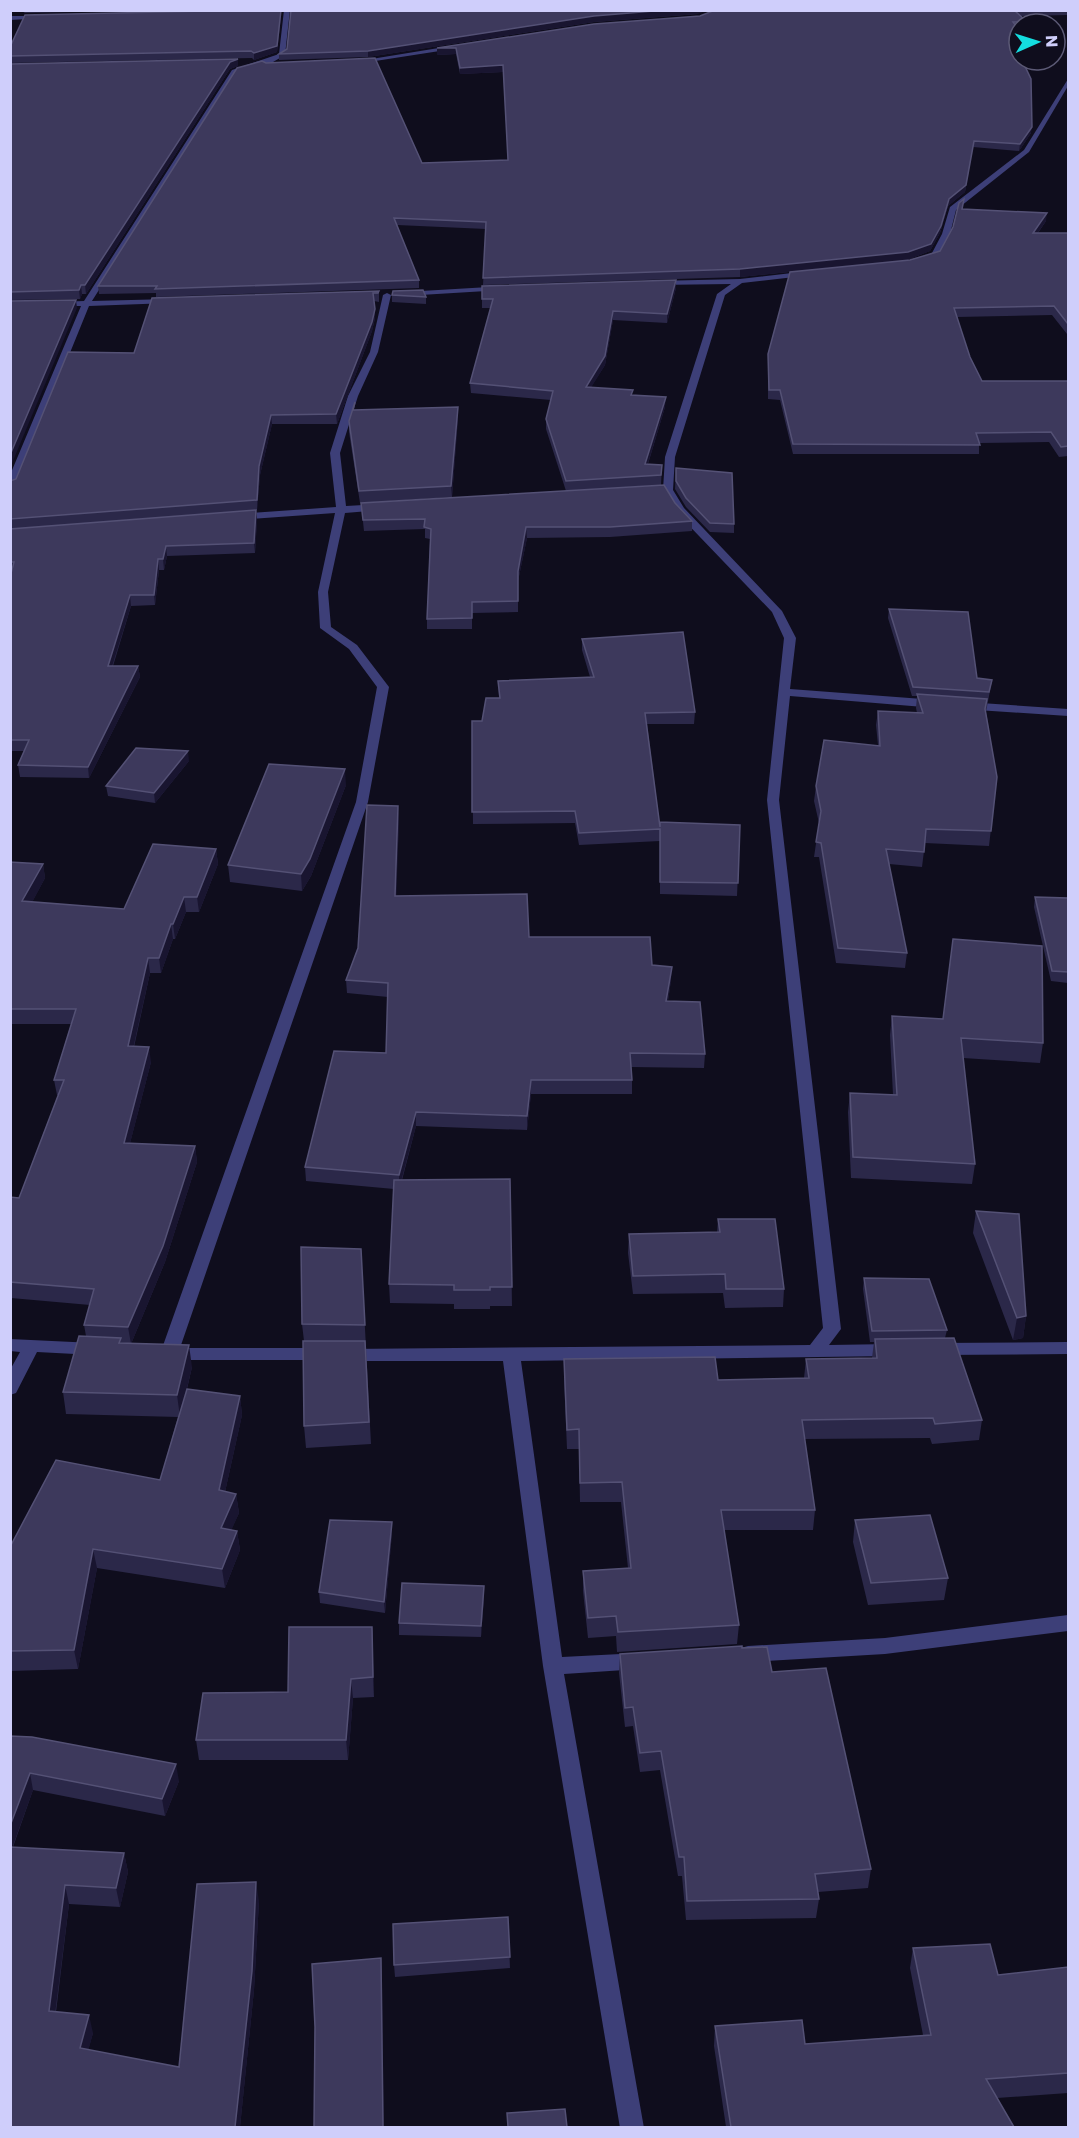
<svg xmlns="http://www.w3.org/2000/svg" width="1079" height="2138" font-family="Poppins,sans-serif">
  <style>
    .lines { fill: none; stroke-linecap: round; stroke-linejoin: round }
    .minor { fill: #3d3f78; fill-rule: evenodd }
    .wall { fill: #2b2849 }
    .shaded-wall { fill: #191530 }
    .building { fill: #3d395c; stroke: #545175; stroke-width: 1.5 }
  </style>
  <rect width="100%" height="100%" fill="#0f0d1d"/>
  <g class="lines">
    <path class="minor" d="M284,10H290L285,55L273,62L236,72L92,301L170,299L174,301L170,303L89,306L15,488L10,491V475L81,306H56L52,304L56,302L84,301L232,70L279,54Z
      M10,16H44L47,18L10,20Z
      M457,45L459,48L356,64L353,62Z
      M1068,79V86L1029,152L956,210L950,234L938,257L919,262V258L932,253L942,234L950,207L1024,150Z
      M809,271H812V275L742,283L725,295L675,457L673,490L684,508L782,611L796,638L790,689L936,700L942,704L936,708L790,696L779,800L841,1329L829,1345L892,1344L898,1346L901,1350L898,1354L892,1356L521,1361L562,1657L640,1653L647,1655L650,1661L647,1667L640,1669L564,1674L644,2128H620L543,1666L503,1361H346L340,1359L337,1355L340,1351L346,1349L810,1345L823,1328L767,800L784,638L772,612L676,512L663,490L665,457L717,294L731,284L656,285L652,283L656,281L740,279Z
      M506,286V290H503L404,296L400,294L404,292Z
      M387,293L391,295L378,352L358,396L340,453L346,506L381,504L386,507L381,510L345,513L328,592L331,627L357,645L389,687L368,802L180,1348H322L328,1350L331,1354L328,1358L322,1360H169L163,1358L160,1354L356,802L377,687L349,649L320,628L318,592L335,513L238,520L233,517L238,514L336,507L330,453L348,396L370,352L383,295Z
      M966,702L1068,709V716L962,709V703Z
      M10,1339L94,1343L100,1345L103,1349L100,1353L94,1355L37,1352L16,1393L10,1395V1370L20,1352L10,1351Z
      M1068,1342V1354L937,1355L931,1353L928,1349L931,1345L937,1343Z
      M1068,1615V1631L885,1654L748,1662L741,1660L738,1654L741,1648L748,1646L885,1638Z"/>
  </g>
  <path class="wall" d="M20,10H162L25,13Z
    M281,10V16L277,52L254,60L252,58L10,63V47Z
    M291,10L698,14L594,22L368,57L279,60V54L287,49Z
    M715,10H1068V15L1020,16L1027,22L1026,24H1019V28H1017L1019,30V52L1031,133L1019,151L973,147L965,192L948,206L940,233L930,251L907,260L740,277L483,285L486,229L397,225L419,280V288L156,297V293L99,294L98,286L422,163L508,160L503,72L460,74L456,54L437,55V48L700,16Z
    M238,59V66L230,69L86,294H82L80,299L10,300V64Z
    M962,209L1046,221L1038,233H1068V334H1067L1052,315L957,317L970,357L982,381H1068V456L1059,457L1049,442L979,443V454H793L780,400L768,399V354L910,260L940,251Z
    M676,288L667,323L613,320L605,365L591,387L633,395L665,407L648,464L662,465L661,485L566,491L546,429V419L551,400L471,393L470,383L491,308H482V299Z
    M379,291V302L374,301L375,318L372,331L337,424H272L260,475L257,510L10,529V481L16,479L134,353Z
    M392,295L426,297V304L392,302Z
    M458,407V418L452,497L360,503L349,432V421L355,410Z
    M676,468L734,524V533L710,532L686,507L675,489Z
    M361,503H675L692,521V531L610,537L527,538L518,581V612L472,613V629H427V619L430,539L425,538V529L364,531Z
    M256,510L257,520L255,553L167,556L164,570H159L155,605L131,606L113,666H138L140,677L89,778L20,777L18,765L24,751H10V577L11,572H10V529Z
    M889,609L977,678L992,680L986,712L997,777L989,846L925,843L922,867L889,864L907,953L905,968L836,963L819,857H814L819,823L814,801L816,786L878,745L876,725L878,711L917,713L916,708L917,696H912L888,618Z
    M582,639L695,712L694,724H647L660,827L740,825L737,896L660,894V841L579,845L575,823L473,824L472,721H482L499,698L498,681L590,677L582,650Z
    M189,761L155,803L108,796L106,786Z
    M346,785L311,876L302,891L230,882L228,865Z
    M399,819L396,896L529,937L652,965L671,980L668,1001L705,1054L704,1068L631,1067L632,1080V1094H531L527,1130L416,1126L402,1180L510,1179L512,1306H490V1309H454V1304L390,1303L389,1284L394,1189L306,1181L305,1167L386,1053L388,997L347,993L346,980L358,948Z
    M216,849L218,864L199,912H186L175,939H173L161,973H150L134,1047L151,1062L130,1143L195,1146L197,1162L165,1262L131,1344L192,1367L187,1389L240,1396L242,1415L225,1492L236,1494L239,1513L231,1530L237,1531L240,1550L225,1588L97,1568L78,1669L10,1671V1547L160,1480L178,1417L66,1414L63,1392L86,1336L84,1325L90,1305L11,1298L10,1299V1197L19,1198L58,1095H57L54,1080L71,1024H10V862L43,864L45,878L32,902L124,909Z
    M1035,897L1068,898V983L1051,981L1034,907Z
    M892,1016L1043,1043L1040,1063L963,1058L975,1164L972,1184L851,1178L848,1112L850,1093L893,1095L890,1035Z
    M976,1211L1026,1316L1023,1338L1013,1340L973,1233Z
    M718,1219L784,1289L783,1307L725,1308L723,1293L633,1294L628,1253L629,1234L717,1233Z
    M362,1271L371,1444L306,1448L304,1426V1341L302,1324Z
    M864,1278L947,1330L945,1338L982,1420L979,1440L932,1444L930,1438L805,1439L815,1510L813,1530H724L739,1625L737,1644L617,1652L616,1636L588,1638L583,1591V1571L628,1568L621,1502H580L579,1449H567L564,1379V1359L718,1380L804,1378L806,1359L872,1358L874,1342H870L863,1289Z
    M855,1520L948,1578L944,1600L868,1605L853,1542Z
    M392,1533L385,1613L320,1603L319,1592Z
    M484,1597L481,1637L399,1635V1623Z
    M372,1627L374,1697L353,1698L348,1760H199L196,1740L288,1692Z
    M742,1648L772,1672L871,1869L868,1888L818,1892L819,1899L816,1918L686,1920L682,1876H678L660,1770L640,1772L633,1726L625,1727L619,1673L620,1654Z
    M10,1736L179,1781L165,1816L33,1790L13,1847L124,1853L128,1872L120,1907L69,1904L56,2012L93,2033L88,2050L179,2067L259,1901L254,1990L240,2127H10Z
    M508,1917L510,1968L395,1977L394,1965Z
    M913,1948L998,1975L1068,1967V2093L997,2098L1014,2127H726L714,2046L715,2026L805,2044L923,2035L910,1968Z"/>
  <path class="shaded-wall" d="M281,10V16L277,52L254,60V53Z
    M666,10H707L698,14L594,22L368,57V51L594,16Z
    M437,48H456V54L437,55Z
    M238,59V66L230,69L86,294L85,285L230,62Z
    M503,65V72L460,74V68Z
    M1032,127L1031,133L1019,151L1020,144Z
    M974,141L965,192L948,206L940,233L930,251L907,260L740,277V269L949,199Z
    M1047,213L1046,221L1032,241L1033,233Z
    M676,280V288L667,323V314Z
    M81,285L82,294L80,299L79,290Z
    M76,300L77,308L10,468V455Z
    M375,309V318L372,331L337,424L336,414Z
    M613,311V320L605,365L586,396V387Z
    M666,397L665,407L645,473V464Z
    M458,407V418L452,497L451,486Z
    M271,415L272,424L260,475L257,510V500L259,466Z
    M256,510L257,520L255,553L254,543Z
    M526,527L527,538L518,581V571Z
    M166,546L167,556L164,570L163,559Z
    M158,559L159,570L155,605L154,595Z
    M130,595L131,606L109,676L108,666Z
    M138,666L140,677L89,778L88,767Z
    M188,751L189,761L155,803L154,793Z
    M345,769L346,785L311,876L302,891L301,874Z
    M398,806L399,819L396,909L395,896Z
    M216,849L218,864L199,912L197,897Z
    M43,864L45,878L25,916L22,901Z
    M184,897L186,912L175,939L173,924Z
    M171,924L173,939L161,973L159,958Z
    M148,958L150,973L130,1062L128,1046Z
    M672,967L671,980L666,1015V1001Z
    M149,1047L151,1062L126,1159L124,1143Z
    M531,1080V1094L527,1130V1116Z
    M416,1112V1126L399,1189V1175Z
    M195,1146L197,1162L165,1262L131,1344L128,1327Z
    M1026,1316L1023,1338L1013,1340L1017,1318Z
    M189,1345L192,1367L180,1417L177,1395Z
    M240,1396L242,1415L221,1510L219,1490Z
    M236,1494L239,1513L224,1547L221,1528Z
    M392,1522V1533L385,1613L384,1602Z
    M237,1531L240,1550L225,1588L222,1569Z
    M93,1549L97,1568L78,1669L74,1650Z
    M484,1586V1597L481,1637V1626Z
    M372,1627L373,1646L374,1697L373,1677Z
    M351,1679L353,1698L348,1760L346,1740Z
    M176,1764L179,1781L165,1816L162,1799Z
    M30,1773L33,1790L10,1854V1826Z
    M124,1853L128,1872L120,1907L116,1888Z
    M256,1882L259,1901L254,1990L240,2127H235Z
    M65,1885L69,1904L53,2030L49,2011Z
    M381,1958L382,1979L384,2127H383Z
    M89,2015L93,2033L84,2067L80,2048Z"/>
  <path class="building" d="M252,10H281L277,46L254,53L251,51L10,56V47L25,15Z
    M291,10H666L594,16L368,51L279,54L287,49Z
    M715,10H1014L1027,22H1013L1019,30V46H1016L1019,53V60H1022L1031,79L1032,127L1020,144L974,141L966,185L949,199L941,226L931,244L908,252L740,269L483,278L486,222L394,218L419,280L155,289L157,286H98L237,68L262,61L266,63L375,58L422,163L508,160L503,65L460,68L456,48H437L594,24L700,16Z
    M238,59L230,62L85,285H81L79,290L10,292V64Z
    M964,199L962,209L1047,213L1033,233H1068V324L1054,306L954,308L970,357L982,381H1068V446L1061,447L1051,432L976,433L980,445L793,444L780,390H769L768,354L790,272L910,260L940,251L953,227L959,203Z
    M676,280L667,314L613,311L605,356L586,387L633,390L631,395L666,397L645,464L662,465L661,475L566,481L546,419L553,391L470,383L493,299H482V286Z
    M423,290L426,297L392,295L393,291Z
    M379,291L378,293H373L375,309L372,322L336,414L271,415L259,466L257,500L10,519V481L16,479L68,352L134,353L152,298Z
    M76,300L10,455V301Z
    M355,402L353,410L458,407L451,486L359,491L349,421Z
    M676,468L732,473L734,524L710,523L686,498L676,481Z
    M664,485L675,503L692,521L610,527H526L518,571V601L472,602V618L427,619L431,529L424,527L425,519L363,520L361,503Z
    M256,510L254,543L166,546L163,559H158L154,595H130L108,666H138L88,767L18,765L29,740H10V577L14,562H10V529Z
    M889,609L968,612L977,678L992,680L989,692L913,687Z
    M683,632L695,712L645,713L660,827V822L740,825L738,883L660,882V829L579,833L575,811L472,812V721H482L486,698H500L498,681L594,677L582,639Z
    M917,694L987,699L985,709L997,777L991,831L926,829L924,852L886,849L907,953L838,948L821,843L816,842L821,811L816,786L824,740L880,746L878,711L923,713Z
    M136,748L188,751L154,793L106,786Z
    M269,764L345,769L310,859L301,874L228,865Z
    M367,805L398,806L395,896L527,894L529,937H650L652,965L672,967L666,1001L700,1002L705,1054L630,1053L632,1080H531L527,1116L416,1112L399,1175L305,1167L334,1051L386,1053L388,983L346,980L358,948Z
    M153,844L216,849L197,897H184L173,924H171L159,958H148L128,1046L149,1047L124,1143L195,1146L163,1246L128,1327L84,1325L94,1289L10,1282V1197L19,1198L64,1080H54L76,1009H10V862L43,864L22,901L124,909Z
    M1035,897L1068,898V972L1052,971Z
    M953,939L1042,946L1043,1043L961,1038L975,1164L853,1157L850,1093L897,1095L892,1016L943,1019Z
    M510,1179L512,1287H490V1290H454V1285L389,1284L394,1180Z
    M976,1211L1019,1214L1026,1316L1017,1318Z
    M718,1219H775L784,1289H726L725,1274L633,1276L629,1234L720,1232Z
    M301,1247L361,1249L365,1325L302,1324Z
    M864,1278L929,1279L947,1330L872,1331Z
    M79,1336L121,1338L119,1343L189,1345L177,1395L63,1392Z
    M954,1338L982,1420L935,1424L933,1418L802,1420L815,1510H721L739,1625L618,1632L616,1616L588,1618L583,1571L631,1568L622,1482L580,1483L579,1429L567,1430L564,1359L715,1357L718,1380L809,1378L806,1359L877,1358L875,1339Z
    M303,1341H365L369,1422L304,1426Z
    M187,1389L240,1396L219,1490L236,1494L221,1528L237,1531L222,1569L93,1549L74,1650L10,1651V1547L56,1460L160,1480Z
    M930,1515L948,1578L871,1583L855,1520Z
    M330,1520L392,1522L384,1602L319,1592Z
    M402,1583L484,1586L481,1626L399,1623Z
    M289,1627H372L373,1677L351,1679L346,1740H196L203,1693L288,1692Z
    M742,1646V1648L767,1647L772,1672L826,1668L871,1869L815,1874L819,1899L687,1901L684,1857H679L661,1751L640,1753L633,1707L625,1708L620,1654Z
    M10,1736L32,1737L176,1764L162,1799L30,1773L10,1826Z
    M10,1847L124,1853L116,1888L65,1885L49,2011L89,2015L80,2048L179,2067L197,1884L256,1882L252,1971L235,2127H10Z
    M508,1917L510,1957L394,1965L393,1924Z
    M990,1944L998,1975L1068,1967V2073L986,2079L1014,2127H731L715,2026L802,2020L805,2044L931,2035L913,1948Z
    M381,1958L383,2127H314L315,2027L312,1964Z
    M565,2109L567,2127H508L507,2113Z"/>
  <rect width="1079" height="2138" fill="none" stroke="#cfcefb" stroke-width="24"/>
  <g transform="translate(1037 42) rotate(87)"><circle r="28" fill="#0f0d1d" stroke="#5c5a76" stroke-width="1.5"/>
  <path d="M0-4.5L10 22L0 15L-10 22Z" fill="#14dde0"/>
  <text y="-9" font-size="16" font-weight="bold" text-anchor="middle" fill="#cfcefb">N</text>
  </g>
</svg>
